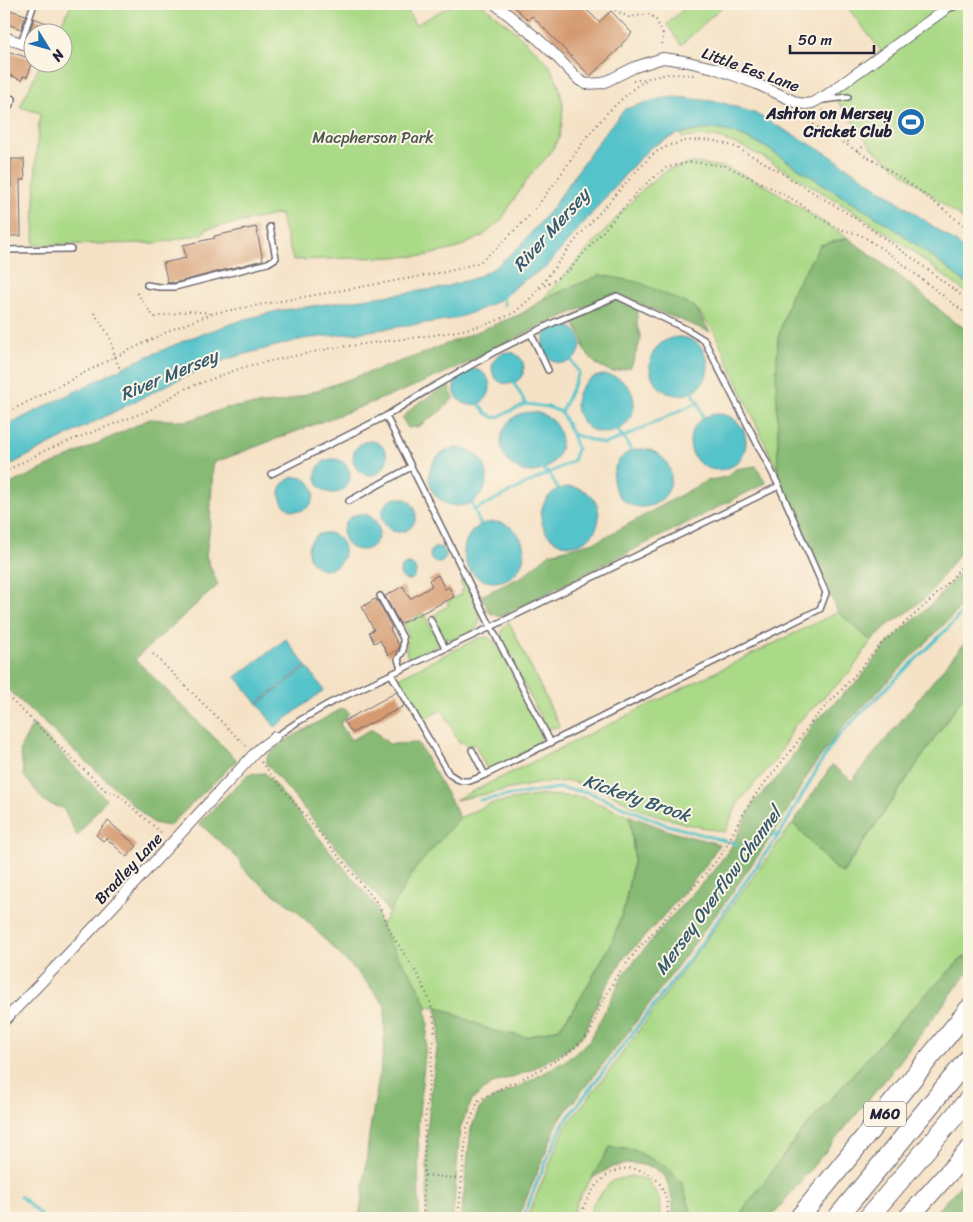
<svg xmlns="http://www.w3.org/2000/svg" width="973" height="1222" font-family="Sriracha,sans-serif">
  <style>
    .green { fill: #aada87; stroke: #667e61 }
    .forest { fill: #87ba74; stroke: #546e58 }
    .water { fill: #55c3ca; stroke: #3c7282 }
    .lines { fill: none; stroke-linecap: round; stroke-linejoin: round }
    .stream { stroke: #55c3ca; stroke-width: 3 }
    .building { fill: #d49a6f }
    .service-casing { stroke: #6c656c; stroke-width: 8 }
    .minor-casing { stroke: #6c656c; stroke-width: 12 }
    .motorway-casing { stroke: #6c656c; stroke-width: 21 }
    .path { stroke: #6c656c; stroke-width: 2; stroke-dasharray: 1 4; stroke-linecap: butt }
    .service { stroke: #fff; stroke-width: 5 }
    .minor { stroke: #fff; stroke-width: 10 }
    .motorway { stroke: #fff; stroke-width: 19 }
    .labels { text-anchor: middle; stroke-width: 4; stroke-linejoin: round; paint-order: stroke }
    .shield { fill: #fcf5e5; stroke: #63616e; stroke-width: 1 }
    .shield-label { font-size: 15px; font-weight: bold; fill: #22223b }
    .street-label { font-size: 16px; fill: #22223b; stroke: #fcf5e5 }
    .poi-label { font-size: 16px; font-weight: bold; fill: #22223b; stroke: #fcf5e5; text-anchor: end }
    .park-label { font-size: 16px; fill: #4b5952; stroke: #fcf5e5 }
    .water-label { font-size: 18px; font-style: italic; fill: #345a6d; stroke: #fcf5e5 }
  </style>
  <rect width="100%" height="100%" fill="#fcf5e5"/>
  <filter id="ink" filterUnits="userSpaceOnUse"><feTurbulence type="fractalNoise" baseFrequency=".02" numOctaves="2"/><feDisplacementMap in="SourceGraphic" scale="10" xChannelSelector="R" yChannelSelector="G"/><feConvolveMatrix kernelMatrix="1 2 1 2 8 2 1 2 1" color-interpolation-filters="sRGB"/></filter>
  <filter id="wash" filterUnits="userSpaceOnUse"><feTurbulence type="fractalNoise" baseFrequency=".0096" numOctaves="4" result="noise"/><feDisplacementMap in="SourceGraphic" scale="20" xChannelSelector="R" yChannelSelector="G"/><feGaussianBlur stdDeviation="1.12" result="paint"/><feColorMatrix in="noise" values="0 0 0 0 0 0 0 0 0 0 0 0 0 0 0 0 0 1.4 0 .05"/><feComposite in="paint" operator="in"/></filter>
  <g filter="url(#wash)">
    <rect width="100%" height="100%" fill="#f5e2c6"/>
    <path class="green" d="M72,4H405L415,25L454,4H482L516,32L548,63L558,82L563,105L562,123L559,138L549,155L532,173L520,190L502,219L483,236L455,249L423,256L293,260L280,214L206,229L203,234L158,243L34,245L36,158L40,113L20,107L41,63L62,62V32H56Z
      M689,4H725L681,45L667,24Z
      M845,4H937L940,7L945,4H969V224L875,151L838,102L837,93L881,51Z
      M715,129L731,132L751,140L767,148L845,198L873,215L898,231L969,285V295L900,242L851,210L763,157L741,146L719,138L700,136L682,138L680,134L701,130Z
      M692,163L725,167L767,186L848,238L820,245L791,294L778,338V472L714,331L695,307L600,275L542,300L641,191L666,170Z
      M460,582H466C471,593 486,618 477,627C475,630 470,632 467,633C459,638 453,641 444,638C435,620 427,616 449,606L447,602L462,594L460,591L464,589Z
      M838,612L871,641L851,671L794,726L776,760L754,784L738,803L725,832L686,824L641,810L607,792L571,781L541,783L455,800Z
      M423,613L437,639V644L430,653L415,659H411L407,656L406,648L408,634L403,624Z
      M509,622L560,727L553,728L545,726L502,641C501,633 502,627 509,622Z
      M488,637L494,642L506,662L541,734L538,745L491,770L486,768L475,744L467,747L464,741L459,743L443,710L420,720L398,678L479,638Z
      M969,688V954L958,962L902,1019L799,1135L737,1218H693L682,1183L634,1150L591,1179L577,1201L572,1218H527L565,1127L603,1079L793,823L834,868L843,873Z
      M542,795L582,797L630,816L634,857L624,908L611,944L580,999L559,1028L526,1037L493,1031L436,1006L428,1008L415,980L396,954L381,926L415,869L459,818L489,804Z
      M631,1176L647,1180L659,1197L660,1218H588L594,1202L612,1181Z"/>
    <path class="forest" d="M848,238L906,281L954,322L969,330V540L928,595L908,612L888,625L871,641L838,612L777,479L778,434L776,380L778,338L791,294L820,245Z
      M600,275L638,282L695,307L710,332L616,294L538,327L465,364L405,390L213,463L210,525L206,556L218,585L135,659L237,760L169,826L153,823L4,686V487L150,419L187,421L226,408L283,402L419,355L521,314L542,300Z
      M616,299L637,308V324L641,339L631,367L612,372L596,364L584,350L582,337L571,318Z
      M448,385L454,398L442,410L418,427L408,428L402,418L414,406Z
      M756,466L766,483L500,617L490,613L481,596L523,576L550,553L598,541L706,481L726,477L736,469Z
      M969,561V599L842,728L809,772L778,827L726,901L626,1035L559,1120L518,1218H461L471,1129L479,1109L487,1102L528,1082L560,1064L577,1052L591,1038L624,974L665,924L714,870L732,846L754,802L780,775L815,722L842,695L860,679L886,645L936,600Z
      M969,639V688L842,873L834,868L793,823L832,765L852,781L955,654Z
      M343,708L349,713L340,724L351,740L372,729L389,744L418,743L455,808L459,818L415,869L389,913L381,901L266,763L268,755L283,742Z
      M33,724L106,799L77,836L63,808L46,803L24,776L20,749Z
      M265,773L375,905L381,926L396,954L415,980L428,1008L426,1010L428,1024L418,1123L419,1218H359L363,1193L369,1135L384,1048L385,1005L359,974L297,911L263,886L242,868L241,861L199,823L248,774Z
      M630,816L672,832L719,844L705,867L658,922L624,958L601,995L584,1034L568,1049L531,1070L490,1085L472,1100L460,1128L453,1218H427V1132L433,1077L440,1028L436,1006L493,1031L526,1037L560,1028L580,999L611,944L624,909L634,857Z
      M969,954V971L890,1074L770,1218H737L799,1135L902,1019L958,962Z
      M610,1147L634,1150L666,1166L682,1183L693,1218H673V1202L666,1178L653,1167L631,1163L612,1167L591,1179Z
      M969,1176V1218H929H930Z"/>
    <path class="water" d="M676,97L720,102L754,113L826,153L889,195L969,252V285L898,231L873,215L845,198L767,148L751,140L731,132L715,129L701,130L688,132L675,135L651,147L638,160L611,191L545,268L521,282L506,295L498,301L474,312L453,319L370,331L303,339L234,357L205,367L159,389L4,468V427L130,364L193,337L242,320L277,311L441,288L475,278L494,268L520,246L553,207L579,169L607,130L625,109L658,99Z
      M543 344a19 19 0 1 1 38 0a19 19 0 1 1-38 0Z
      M650 366a29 29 0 1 1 58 0a29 29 0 1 1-58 0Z
      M492 368a16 16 0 1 1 32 0a16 16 0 1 1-32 0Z
      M454 387a18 18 0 1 1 36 0a18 18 0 1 1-36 0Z
      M576 404a29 29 0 1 1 58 0a29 29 0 1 1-58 0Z
      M501 442a30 30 0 1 1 60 0a30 30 0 1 1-60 0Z
      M690 442a28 28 0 1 1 56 0a28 28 0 1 1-56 0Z
      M353 458a17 17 0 1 1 34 0a17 17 0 1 1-34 0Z
      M429 477a29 29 0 1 1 58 0a29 29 0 1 1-58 0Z
      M613 478a29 29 0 1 1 58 0a29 29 0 1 1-58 0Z
      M316 476a17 17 0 1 1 34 0a17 17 0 1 1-34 0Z
      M280 494a17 17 0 1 1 34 0a17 17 0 1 1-34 0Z
      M541 516a29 29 0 1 1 58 0a29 29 0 1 1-58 0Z
      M382 515a17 17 0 1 1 34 0a17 17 0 1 1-34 0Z
      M343 532a18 18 0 1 1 36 0a18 18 0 1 1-36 0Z
      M464 552a30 30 0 1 1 60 0a30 30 0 1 1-60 0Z
      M308 551a18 18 0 1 1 36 0a18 18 0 1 1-36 0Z
      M430 555a8 8 0 1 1 16 0a8 8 0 1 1-16 0Z
      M400 572a8 8 0 1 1 16 0a8 8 0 1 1-16 0Z
      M286,639L306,666L257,703L236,677Z
      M307,667L324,690L275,727L258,704Z"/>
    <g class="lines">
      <path class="stream" d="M503,293L504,305
        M572,361L579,373L561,412L572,434L604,444L624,437L698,402
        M514,383L526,404L548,407L561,412
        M692,392L698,402L703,417
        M479,404L486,413L495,418L526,404
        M616,430L624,437L631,451
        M542,469L549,473L558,489
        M472,503L480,524
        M474,510L573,461L577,449L572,434
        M480,800L559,788L588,792L664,824L725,841
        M730,842L737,844
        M745,847L780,833
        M20,1196L44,1218
        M523,1218L538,1180L563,1124L700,945L781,832L820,764L835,740L858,716L949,627L969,605"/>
    </g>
    <g id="blocks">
      <path class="building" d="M511,4H536L540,8L544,4H581L599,22L611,11L632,33L621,45L622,46L590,76L532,16L528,20Z
        M4,8L26,15L21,29L4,23Z
        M34,18L49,24L46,32H33L30,31Z
        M4,50L32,59L33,62L27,77L23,76L22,80L4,73Z
        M11,159H24L25,180H20L21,236H7V187H11Z
        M256,227L263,260L174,283L173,282L168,283L163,263L186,258L183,245L215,238L214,236Z
        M438,575L445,589L449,587L454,597L400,624L385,596L403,586L410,599L432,586L429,580Z
        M375,599L377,600L392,628L390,629L399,646L398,650L388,655L380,640L374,643L369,632L374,630L362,607Z
        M397,692L404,706L352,733L344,721Z
        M108,821L137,846L127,857L106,838L103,841L96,835Z"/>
    </g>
  </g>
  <g filter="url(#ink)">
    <use href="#blocks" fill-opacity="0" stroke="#6c656c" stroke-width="1"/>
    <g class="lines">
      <defs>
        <path id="service" d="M943,11L961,4
          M21,43L34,4
          M4,97L13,99L4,115
          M823,100L848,97
          M4,250L71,249
          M147,285L159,287H175L268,263L276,258L270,227
          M531,334L548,370
          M386,416L491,627L551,743
          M271,474L386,416L426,391L494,352L555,322L617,296L686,329L704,340L779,486L826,593L820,609L485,775L470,781H462L457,779L449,774L391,674
          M349,501L411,467
          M380,596L403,638V651L398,659L401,669
          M430,619L445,648
          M275,737L299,721L330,703L491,627L779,486
          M472,750L485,775"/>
        <path id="minor" d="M495,4L538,39L553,53L579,80L586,84L603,83L635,67L663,58L684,61L714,68L757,84L798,103L806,104L812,103L825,96L943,11
          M4,37L32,47
          M4,1021L95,926L253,755L260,748L275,737"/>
        <path id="motorway" d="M799,1218L969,1009
          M837,1218L969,1058
          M868,1218L969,1099
          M908,1218L969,1150"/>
      </defs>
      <use href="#service" class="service-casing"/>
      <use href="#minor" class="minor-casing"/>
      <use href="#motorway" class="motorway-casing"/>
      <path class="path" d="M607,4L622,14L629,17L650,14L656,20L663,34L662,48
        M633,81L669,74L695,75
        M823,110L828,119L851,145
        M796,114L884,167L917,189L969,229
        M858,151L865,145
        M540,288L553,281L570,269L640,189L665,168L691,162L726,166L766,185L799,203L814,215L837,228L861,235L891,255L969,316
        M137,293L154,317L189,311L211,313
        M94,313L110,337L115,357L173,329L214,313L450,271L480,262L499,246L531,214L557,180L586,138L607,113L635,87L648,79
        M4,414L115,357L120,369
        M4,472L46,450L150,410L182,390L241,368L270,361L333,348L434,335L463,330L491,323L514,313L532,297L578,237L632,176L654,153L670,145L686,141L701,140L715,141L733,146L760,160L852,216L915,260L969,301
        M153,654L246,746
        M4,693L105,790L117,794L164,835
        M261,762L378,904L394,938L419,977L431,1004L435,1028L425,1120L423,1218
        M425,1175L462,1179
        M458,1218L467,1128L479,1100L510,1084L538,1071L567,1054L589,1035L601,1005L616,977L637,950L698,882L723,853L738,823L755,795L794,747L814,718L839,693L883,642L929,602L948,583L969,557
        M580,1218C585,1201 594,1184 609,1174C629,1162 656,1170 664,1192C667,1200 668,1209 668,1218"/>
      <use href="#service" class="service"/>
      <use href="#minor" class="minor"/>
      <use href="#motorway" class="motorway"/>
    </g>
  </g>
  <defs>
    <symbol id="stadium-disc" viewBox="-11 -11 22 22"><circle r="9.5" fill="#1f6fb2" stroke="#fcf5e5"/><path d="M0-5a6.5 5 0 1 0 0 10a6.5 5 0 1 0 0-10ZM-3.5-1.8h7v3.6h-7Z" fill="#fff"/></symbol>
  </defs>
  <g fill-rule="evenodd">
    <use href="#stadium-disc" x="895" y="106" width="32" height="32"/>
  </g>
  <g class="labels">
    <rect class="shield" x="864" y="1101.5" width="42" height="25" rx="4"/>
    <g class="shield-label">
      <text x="885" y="1119">M60</text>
    </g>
    <g class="street-label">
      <text transform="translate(751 69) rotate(20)" y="6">Little Ees Lane</text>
      <text transform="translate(128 868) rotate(-47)" y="6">Bradley Lane</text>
    </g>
    <g class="poi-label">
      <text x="892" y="119">Ashton on Mersey<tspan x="892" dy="18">Cricket Club</tspan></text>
    </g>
    <g class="park-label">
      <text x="373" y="143">Macpherson Park</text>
    </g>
    <g class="water-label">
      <text transform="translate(551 230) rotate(-48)" y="6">River Mersey</text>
      <text transform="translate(169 375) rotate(-23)" y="6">River Mersey</text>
      <text transform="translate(637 798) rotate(19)" y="6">Kickety Brook</text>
      <text transform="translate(718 891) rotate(-54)" y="6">Mersey Overflow Channel</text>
    </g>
  </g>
  <rect width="973" height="1222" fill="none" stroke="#fcf5e5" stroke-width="20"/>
  <g transform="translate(48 48) rotate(127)"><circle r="24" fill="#fcf5e5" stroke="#a5a1a1"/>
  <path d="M0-4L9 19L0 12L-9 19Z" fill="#1f6fb2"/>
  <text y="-8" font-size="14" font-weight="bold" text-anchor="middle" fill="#22223b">N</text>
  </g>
  <path d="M790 45v8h84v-8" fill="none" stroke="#22223b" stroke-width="2.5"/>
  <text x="798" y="45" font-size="15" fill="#22223b" stroke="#fcf5e5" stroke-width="4" paint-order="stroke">50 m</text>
</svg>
